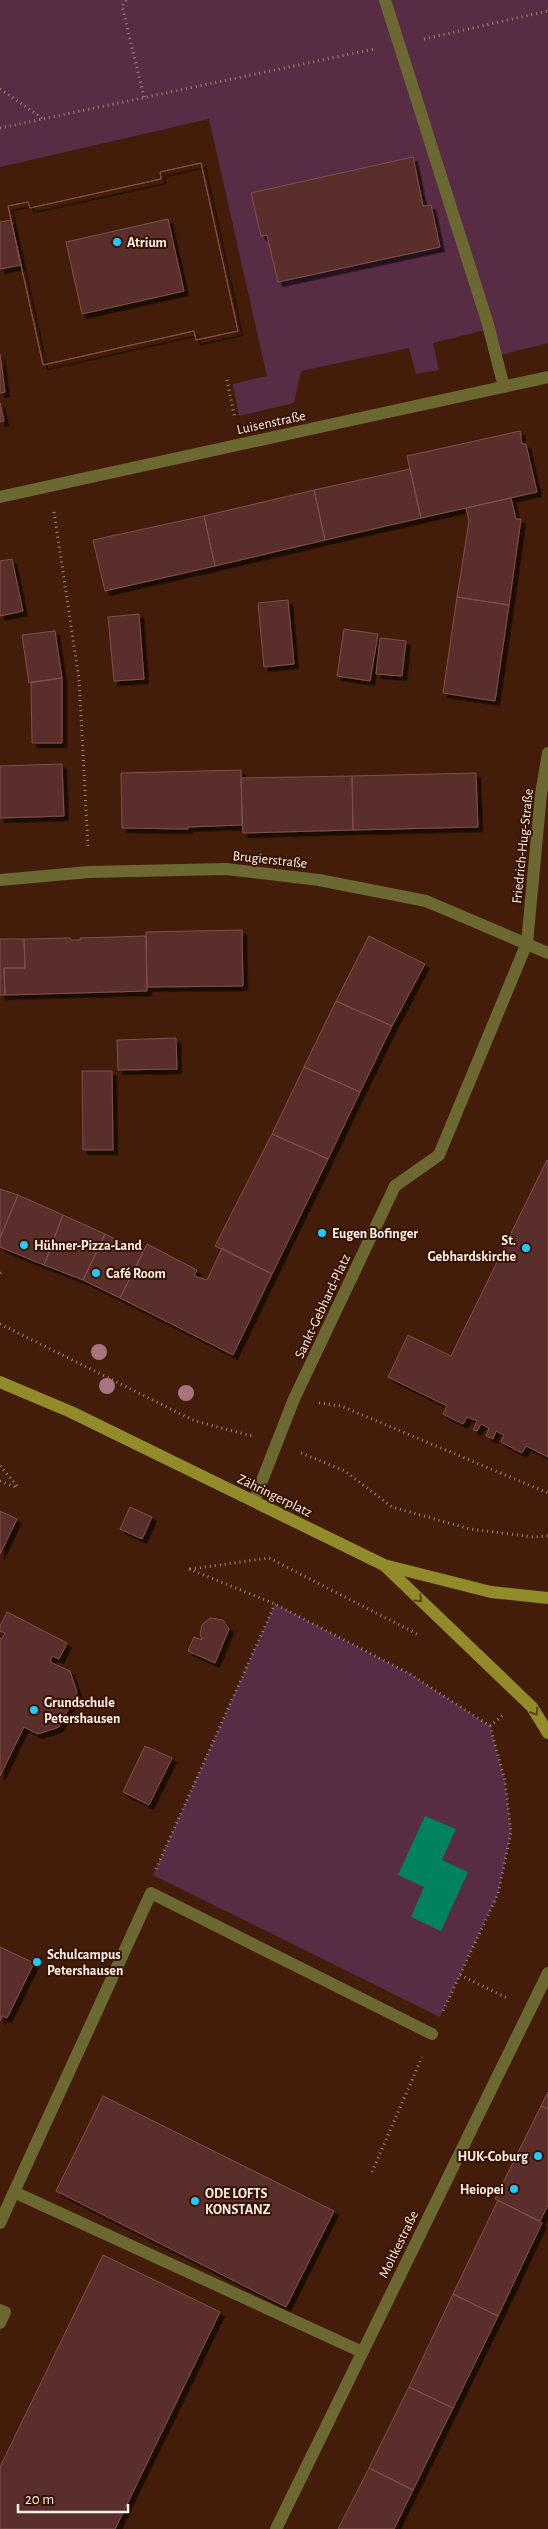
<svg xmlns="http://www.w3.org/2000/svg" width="548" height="2529" font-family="'Alegreya Sans',sans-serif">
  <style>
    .green { fill: #592c46 }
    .water { fill: #00815f }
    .building { fill: #5a2e2a; stroke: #80504b; fill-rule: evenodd; filter: url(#shadow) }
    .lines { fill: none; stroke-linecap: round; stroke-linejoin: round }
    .path { stroke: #9e8578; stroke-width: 3; stroke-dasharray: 1 4; stroke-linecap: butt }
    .lane { stroke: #6b6831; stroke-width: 12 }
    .street { stroke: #6b6831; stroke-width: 12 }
    .secondary { stroke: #918b2a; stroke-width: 12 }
    .tree { fill: #a8747e }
    .oneway { stroke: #5c4311 }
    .poi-dot { fill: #21c9fd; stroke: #381301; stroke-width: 2 }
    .labels { text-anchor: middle; stroke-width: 4; stroke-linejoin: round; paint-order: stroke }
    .poi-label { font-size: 14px; font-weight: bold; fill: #fdf2ed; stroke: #381301; text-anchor: start }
    .street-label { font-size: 14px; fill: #fdf2ed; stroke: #381301 }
  </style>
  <defs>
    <filter id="shadow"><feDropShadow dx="4.5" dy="4.5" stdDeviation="0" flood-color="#0009"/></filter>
  </defs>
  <rect width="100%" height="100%" fill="#431d09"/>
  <path class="green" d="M0,0H548V343L496,356L489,329L433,343L439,370L416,374L409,348L301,371L294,403L239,416L233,384L267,376L209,119L0,167Z
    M275,1604L410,1674L490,1726L505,1781L511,1832L498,1894L440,2017L153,1875Z"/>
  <path class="water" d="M425,1816L456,1829L442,1860L468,1872L441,1931L411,1917L424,1887L398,1875Z"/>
  <path class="building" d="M413,157L423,206L431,205L440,247L278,282L267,235L261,236L251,193Z
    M201,163L238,331L196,340L194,331L43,365L8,206L28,202L30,208L161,179L160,172ZM168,219L184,291L82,314L66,242Z
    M201,163L238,331L196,340L194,331L43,365L8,206L28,202L30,208L161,179L160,172Z
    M11,220L21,265L0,269V222Z
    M0,354L5,392L0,393Z
    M0,403L4,421L0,422Z
    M520,431L522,444H526L537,492L421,518L407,456Z
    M410,469L421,518L325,540L314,490Z
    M314,490L325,540L215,566L204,516Z
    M511,498L516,519H521L509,605L457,597L469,521L466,508Z
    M204,516L215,566L105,591L93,540Z
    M12,559L23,611L0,616V561Z
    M457,597L509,605L495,701L443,693Z
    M288,600L294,664L264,667L258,603Z
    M139,614L144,679L114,681L108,617Z
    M344,629L378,634L370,681L337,676Z
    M55,631L62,678L29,683L22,635Z
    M380,638L406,641L402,676L376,674Z
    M62,678V743H32L31,682Z
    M62,764L64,816L0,818V766Z
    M241,770L242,825L188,827V829L122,828L121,773Z
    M476,773L478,827L353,830L352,776Z
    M352,776L353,830L243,833L241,778Z
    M242,930L243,986L147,987L146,932Z
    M146,936L147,991L5,995L4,968H25L24,939L70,938L71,940H80V938Z
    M369,936L425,964L392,1026L336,1001Z
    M0,939H24L25,968H4L5,995H0Z
    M336,1001L392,1026L360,1092L304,1067Z
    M176,1038L177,1069L118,1070L117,1040Z
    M304,1067L360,1092L328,1159L272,1134Z
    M82,1071H112L113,1150H83Z
    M272,1134L328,1159L272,1274L215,1246Z
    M547,1160L548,1161V1457L526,1446L522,1453L501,1442L504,1435L496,1431L493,1439L486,1436L489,1428L481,1424L477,1431L473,1430L477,1421L467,1417L463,1424L443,1414L447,1406L388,1377L408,1335L451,1356Z
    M0,1189L18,1195L0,1238Z
    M18,1195L63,1215L44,1265L0,1247V1238Z
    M63,1215L105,1234L83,1280L44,1265Z
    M105,1234L143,1253L120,1298L83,1280Z
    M147,1244L197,1270L194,1276L207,1280L222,1248L272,1274L233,1355L120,1298Z
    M130,1507L152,1517L142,1539L120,1529Z
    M0,1511L17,1519L0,1554Z
    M7,1612L67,1643L59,1659L52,1656L50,1662L70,1671L77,1692L59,1727L38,1734L24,1727L0,1776V1638L2,1639L5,1633L0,1631V1626Z
    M210,1618L223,1620L229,1629L215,1663L188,1651L194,1637L202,1640L200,1634L202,1625Z
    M145,1746L172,1758L149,1805L123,1792Z
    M0,1947L34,1963L7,2018L2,2016L0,2021Z
    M548,2092V2109L541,2106Z
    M103,2096L334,2211L286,2307L56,2191Z
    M541,2106L548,2109V2205L540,2221L495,2199Z
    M498,2200L542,2223L498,2316L453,2294Z
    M103,2255L220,2312L115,2529H0V2467Z
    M453,2294L498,2316L453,2408L409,2387Z
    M409,2387L453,2408L413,2490L369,2468Z
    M369,2468L413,2490L394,2529H338Z"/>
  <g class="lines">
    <path class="path" d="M126,0L122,6L144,97
      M424,39L548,11
      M0,89L42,118
      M0,128L374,49
      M227,380L235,419
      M54,512L79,679L88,846
      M0,1273L2,1271
      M0,1324L195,1421L252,1436
      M319,1403L341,1406L548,1493
      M301,1453L345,1471L392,1507L470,1529L533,1537L548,1536
      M0,1466L19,1488
      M0,1481L18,1488
      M189,1569L275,1604L410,1674L490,1726L505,1781L511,1832L498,1894L443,2011
      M190,1569L269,1558L417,1634
      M490,1726L504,1714
      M156,1869L275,1604
      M460,1975L507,1998
      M372,2172L422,2057"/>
    <path class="lane" d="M385,0L487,321L504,387
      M14,2192L151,1893L432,2034
      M0,2223L14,2192L362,2352
      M0,2310L5,2312L0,2323"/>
    <path class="street" d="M0,497L548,377
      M0,880L89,872L226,869L319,880L426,901L548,953
      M254,1501L294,1399L395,1186L439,1155L527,943L541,794L548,753
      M276,2529L548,1973"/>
    <path class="secondary" d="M0,1382L71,1412L384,1565L491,1592L548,1598
      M386,1567L532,1707L548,1733"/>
  </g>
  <g class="tree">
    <circle cx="99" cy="1352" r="8"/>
    <circle cx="107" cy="1386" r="8"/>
    <circle cx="186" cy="1393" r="8"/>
  </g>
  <defs><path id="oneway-chevron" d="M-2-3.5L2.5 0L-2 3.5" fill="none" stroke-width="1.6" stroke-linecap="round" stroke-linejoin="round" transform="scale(1.25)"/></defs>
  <g class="oneway">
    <use href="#oneway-chevron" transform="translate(419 1599) rotate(44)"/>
    <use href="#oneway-chevron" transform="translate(535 1712) rotate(57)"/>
  </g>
  <g class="poi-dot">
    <circle cx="117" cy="242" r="5"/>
    <circle cx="322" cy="1233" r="5"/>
    <circle cx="24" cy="1245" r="5"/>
    <circle cx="526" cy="1248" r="5"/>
    <circle cx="96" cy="1273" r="5"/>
    <circle cx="34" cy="1710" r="5"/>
    <circle cx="37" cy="1962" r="5"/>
    <circle cx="538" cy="2156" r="5"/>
    <circle cx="514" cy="2189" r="5"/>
    <circle cx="195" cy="2201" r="5"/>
  </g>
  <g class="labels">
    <g class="poi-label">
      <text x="127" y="247">Atrium</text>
      <text x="332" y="1238">Eugen Bofinger</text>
      <text x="516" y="1245" text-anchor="end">St.<tspan x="516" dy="16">Gebhardskirche</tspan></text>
      <text x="34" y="1250">Hühner-Pizza-Land</text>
      <text x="106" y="1278">Café Room</text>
      <text x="44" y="1707">Grundschule<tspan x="44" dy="16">Petershausen</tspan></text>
      <text x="47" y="1959">Schulcampus<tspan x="47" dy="16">Petershausen</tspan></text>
      <text x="528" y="2161" text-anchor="end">HUK-Coburg</text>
      <text x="504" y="2194" text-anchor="end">Heiopei</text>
      <text x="205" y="2198">ODE LOFTS<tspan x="205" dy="16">KONSTANZ</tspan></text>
    </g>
    <g class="street-label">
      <text transform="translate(271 422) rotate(-12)" y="5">Luisenstraße</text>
      <text transform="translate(522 846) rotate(-84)" y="5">Friedrich-Hug-Straße</text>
      <text transform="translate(270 859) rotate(6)" y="5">Brugierstraße</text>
      <text transform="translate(322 1306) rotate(-65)" y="5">Sankt-Gebhard-Platz</text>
      <text transform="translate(275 1495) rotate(26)" y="5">Zähringerplatz</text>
      <text transform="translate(398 2244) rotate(-64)" y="5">Moltkestraße</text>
    </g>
  </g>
  <path d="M18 2504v8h110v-8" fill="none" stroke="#fdf2ed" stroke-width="2.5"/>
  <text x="25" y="2504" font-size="15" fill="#fdf2ed" stroke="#381301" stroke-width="4" paint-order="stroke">20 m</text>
</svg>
